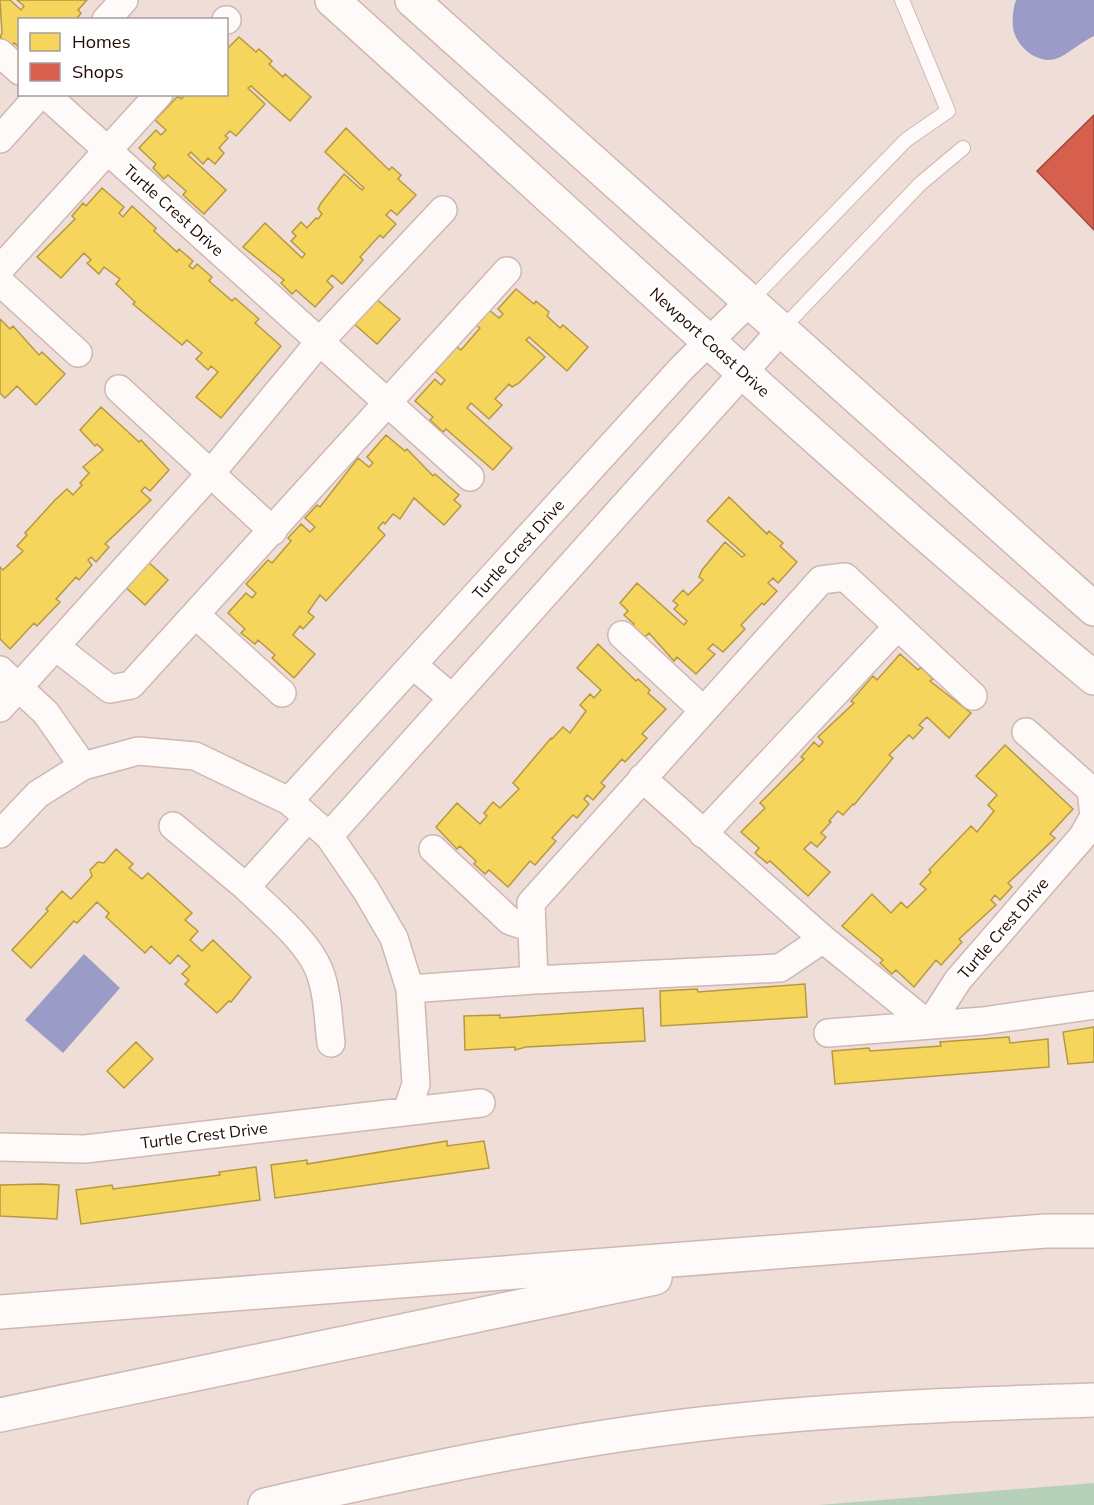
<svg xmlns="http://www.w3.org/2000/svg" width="1094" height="1505" font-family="Mulish,sans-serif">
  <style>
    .green { fill: #b6d0b9 }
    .water { fill: #9a9bc6 }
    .homes { fill: #f6d55c; stroke: #b79841; stroke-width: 1.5 }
    .shops { fill: #d6604d; stroke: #a04637; stroke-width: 1.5 }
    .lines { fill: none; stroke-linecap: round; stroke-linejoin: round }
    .service-casing { stroke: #ceb8b1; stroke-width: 16 }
    .minor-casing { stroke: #ceb8b1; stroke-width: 30 }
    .primary-casing { stroke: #ceb8b1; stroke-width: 36 }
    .motorway-casing { stroke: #ceb8b1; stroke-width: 36 }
    .service { stroke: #fdfaf9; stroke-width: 14 }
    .minor { stroke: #fdfaf9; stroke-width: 27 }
    .primary { stroke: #fdfaf9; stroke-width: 33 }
    .motorway { stroke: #fdfaf9; stroke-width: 33 }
    .labels { text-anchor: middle; stroke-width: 6; stroke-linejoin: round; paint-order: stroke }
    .street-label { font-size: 16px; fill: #230803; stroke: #fff }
  </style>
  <rect width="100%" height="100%" fill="#efddd8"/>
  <path class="green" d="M1094,1483V1505H819Z"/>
  <path class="water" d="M1016,0H1094V36C1081,42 1068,54 1058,58C1039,66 1016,47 1013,28C1012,20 1013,8 1016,0Z
    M84,954L120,988L63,1053L25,1020Z"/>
  <path class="homes" d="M0,0H10L21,10L24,6L17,0H87L78,10L81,13L76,20H20V48L14,43L11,46L0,37L2,33Z
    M239,37L256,52L259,49L272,61L269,64L283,77L285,74L311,97L290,121L251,86L248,88L265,104L236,136L230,131L225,136L228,138L219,148L224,153L215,164L208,158L203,164L191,152L188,155L226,190L204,214L183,195L186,191L168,175L164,179L153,168L156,164L139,148L156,130L161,135L166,130L155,120L178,96L181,99L186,94H226V50Z
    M346,128L389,170L392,167L401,175L398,179L416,195L397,215L391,210L386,215L396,224L383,238L380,235L360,257L363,260L342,284L332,275L327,281L333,287L315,307L296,290L292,294L281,283L284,280L243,247L265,223L302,258L305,254L291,241L296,236L292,232L301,222L307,228L316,218L318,219L322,214L318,209L321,203L344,174L362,190L364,188L325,152Z
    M102,188L124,207L119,213L123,217L132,206L156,228L154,231L177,252L179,249L193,261L189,266L193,269L197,264L212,277L209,281L232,301L235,298L259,319L255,323L281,346L221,418L196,397L218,372L211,366L208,370L196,359L202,353L187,340L182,345L133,304L135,302L116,284L120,279L104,267L99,274L87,263L91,260L84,253L61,278L37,257L75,219L72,216L83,203L86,206Z
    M516,289L534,304L536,301L549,312L547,316L560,328L563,325L588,347L567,371L529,337L526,340L545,357L519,383L512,387L509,384L495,399L502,405L489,419L471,403L467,408L512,448L493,470L446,429L443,432L430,420L433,417L415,401L435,379L441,385L445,380L435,371L457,347L461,350L480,328L476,325L489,310L499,318L503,314L498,309Z
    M375,298L400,319L377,344L353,323Z
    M0,319L10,329L13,326L39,355L42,352L65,374L36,405L17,386L5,398L0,393Z
    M101,407L139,442L141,440L169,470L150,491L145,487L141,491L151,500L105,544L109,547L96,562L91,557L88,560L92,565L79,580L76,577L56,599L60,602L37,626L34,623L10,649L0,639V567L3,570L23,551L17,546L27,535L25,533L55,500L67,489L73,495L82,485L80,483L89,473L83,467L103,450L97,444L95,446L80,430Z
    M386,435L405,451L407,449L433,476L435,474L459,495L454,500L461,506L444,525L414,498L400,519L393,514L385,524L383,522L378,528L385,535L326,601L320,595L308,612L314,617L303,629L300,626L293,635L315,654L294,678L272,658L275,655L258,640L255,644L241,633L245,629L228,613L246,593L252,598L256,593L246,584L268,560L272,563L291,541L288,538L301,524L310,532L315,527L305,518L317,505L320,507L358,458L369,467L373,463L367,457Z
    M729,497L767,534L769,531L783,543L780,546L797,562L778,583L773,578L768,583L777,591L764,605L762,603L741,625L745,629L723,652L713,644L708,649L715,654L696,674L677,657L674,661L649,633L645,637L633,626L634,624L624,615L628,611L620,603L637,583L684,625L687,621L674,609L678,605L673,601L683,590L688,595L703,580L699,577L702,570L725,542L742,557L745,555L707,521Z
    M145,559L168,580L145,605L122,584Z
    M598,644L636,681L638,679L650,690L648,693L666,709L642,734L647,738L625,762L622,759L601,783L605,786L593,800L587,795L584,799L589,804L577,818L573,815L552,838L556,841L535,865L530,861L508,887L489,870L485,874L474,864L476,861L460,846L457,849L436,827L457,803L480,824L487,816L484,813L493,802L500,808L519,789L513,783L551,738L552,739L563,727L570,733L586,711L580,705L590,694L594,698L601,690L577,668Z
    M900,654L918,670L921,667L933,679L930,681L971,713L949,738L927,717L919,725L923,728L913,739L909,735L889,755L893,758L854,805L853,804L843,815L838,811L829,821L831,822L821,833L826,837L817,847L811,842L804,849L830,872L808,896L770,861L767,863L755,853L759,848L741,832L765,808L760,803L804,759L801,757L814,742L819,747L823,742L818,737L854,703L851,701L873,676L877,680Z
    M1005,745L1073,809L1050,834L1055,838L1008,883L1012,887L1000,900L995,895L991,900L996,905L959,939L962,942L941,965L936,960L914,987L896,970L892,974L880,963L883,960L842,926L872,894L891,913L901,902L907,908L926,889L920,884L931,872L929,870L971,826L977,832L994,811L988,805L997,795L976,776Z
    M116,849L133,864L129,868L142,879L148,873L192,913L185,920L198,931L190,940L202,951L213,940L251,977L231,1002L229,1001L217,1013L185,984L189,980L182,974L190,966L178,955L170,964L151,946L145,953L106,917L109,913L97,902L77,923L74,921L31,968L12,950L48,911L46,909L62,891L71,899L92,876L90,870L98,862L104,863Z
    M805,984L807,1017L661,1026L660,991L697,989L698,992Z
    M643,1008L645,1041L526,1047L515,1050V1047L465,1050L464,1016L500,1015V1018Z
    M1094,1027V1062L1068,1064L1063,1032Z
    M1009,1037L1010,1043L1048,1039L1049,1067L835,1084L832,1051L869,1048L870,1051L941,1046L940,1042Z
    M136,1042L153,1059L124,1088L107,1071Z
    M447,1141V1146L484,1141L489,1168L275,1198L271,1165L307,1160V1164Z
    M256,1167L260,1200L81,1224L76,1190L112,1185L113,1189L220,1175L219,1172Z
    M42,1184L59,1185L57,1219L0,1216V1185Z"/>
  <path class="shops" d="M1094,115V230L1037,171Z"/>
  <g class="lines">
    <defs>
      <path id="service" d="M750,301L906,140L948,111L902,0
        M782,329L920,184L963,148"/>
      <path id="minor" d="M106,20L124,0
        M226,20H227
        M0,53L20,71
        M45,94L470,477
        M0,139L40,94
        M0,269L159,94
        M0,282L78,353
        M119,389L273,531
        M197,616L282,693
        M622,635L703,710
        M56,647L110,689L131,685L507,271
        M413,665L452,698
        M0,670L46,713L83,766
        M0,708L211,473L321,340L443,210
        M642,778L823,939L929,1025L958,980L1083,836L1094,816L1091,790L1026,732
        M289,801L681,369L750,301
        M308,818L246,887C269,910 307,940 319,970C328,993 328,1019 331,1043
        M173,826L246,887
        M0,834L38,794L83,766L138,751L195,756L289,801L329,836L366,890L394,938L410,989L416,1084L407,1111
        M703,834L898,626
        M329,836L782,329
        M433,849L510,921L532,928
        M534,980L531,903L821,580L845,577L973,696
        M410,989L534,980L780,968L823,939
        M828,1033L983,1021L1094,1005
        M0,1147L85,1149L481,1103"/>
      <path id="primary" d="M332,0C585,227 833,461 1094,678
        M412,0L1094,609"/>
      <path id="motorway" d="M0,1312L1046,1231H1094
        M0,1415L655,1278
        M265,1505C409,1472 554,1441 701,1424C831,1409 963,1404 1094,1400"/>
    </defs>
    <use href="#service" class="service-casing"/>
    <use href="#minor" class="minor-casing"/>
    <use href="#primary" class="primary-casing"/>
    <use href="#motorway" class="motorway-casing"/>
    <use href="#service" class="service"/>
    <use href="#minor" class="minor"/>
    <use href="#primary" class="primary"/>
    <use href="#motorway" class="motorway"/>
  </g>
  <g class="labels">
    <g class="street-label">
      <text transform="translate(174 210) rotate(42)" y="6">Turtle Crest Drive</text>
      <text transform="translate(710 342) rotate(42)" y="6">Newport Coast Drive</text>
      <text transform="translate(518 549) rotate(-48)" y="6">Turtle Crest Drive</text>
      <text transform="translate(1003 928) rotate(-49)" y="6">Turtle Crest Drive</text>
      <text transform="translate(204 1135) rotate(-7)" y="6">Turtle Crest Drive</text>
    </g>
  </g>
  <rect x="18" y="18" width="210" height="78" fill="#ffffff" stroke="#a79c9a" stroke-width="1.5"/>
  <rect x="30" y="33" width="30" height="18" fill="#f6d55c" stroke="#a79c9a" stroke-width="1.5"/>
  <text x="72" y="48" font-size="18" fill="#230803">Homes</text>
  <rect x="30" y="63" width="30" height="18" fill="#d6604d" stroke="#a79c9a" stroke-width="1.5"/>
  <text x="72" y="78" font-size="18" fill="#230803">Shops</text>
</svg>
